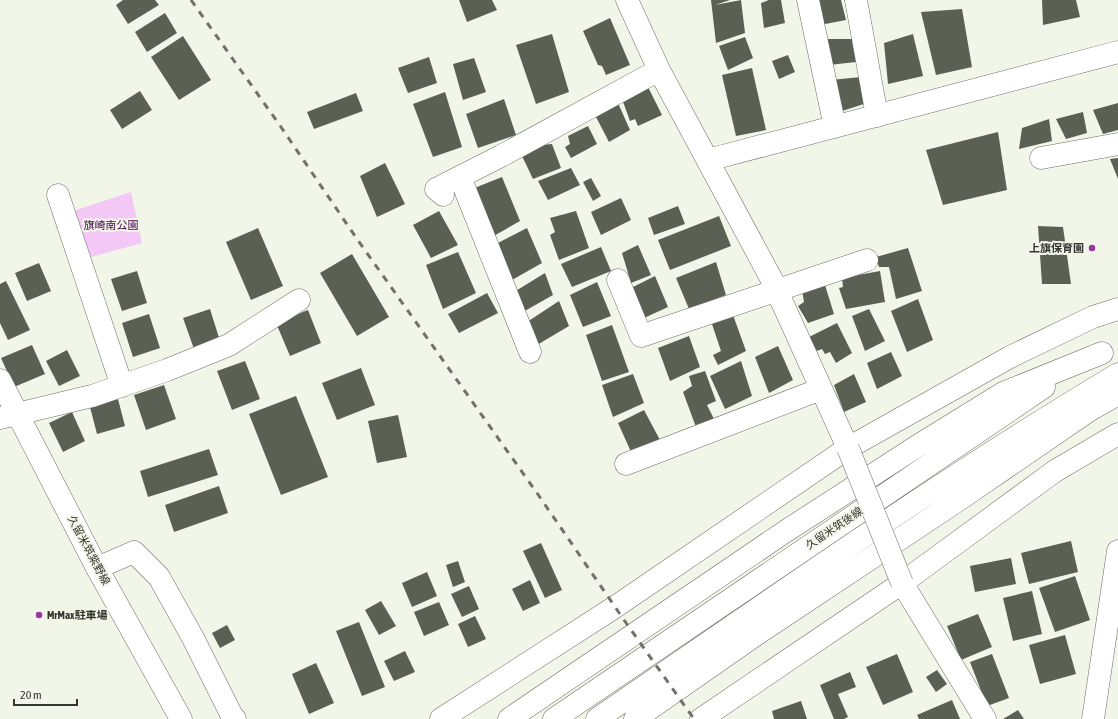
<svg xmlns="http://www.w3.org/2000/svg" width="1118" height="719" font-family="'Asap Condensed','Noto Sans JP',sans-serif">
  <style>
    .green { fill: #f3c8f6 }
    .building { fill: #5b6054 }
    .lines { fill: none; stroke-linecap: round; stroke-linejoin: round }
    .minor-casing { stroke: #6b7064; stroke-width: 23 }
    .major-casing { stroke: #6b7064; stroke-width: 23 }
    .minor { stroke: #fff; stroke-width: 22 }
    .major { stroke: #fff; stroke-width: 22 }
    .rail { stroke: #6f7269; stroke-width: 3; stroke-dasharray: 7 7; stroke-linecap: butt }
    .minor-bridge-casing { stroke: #6b7064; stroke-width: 23; stroke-linecap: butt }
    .minor-bridge { stroke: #fff; stroke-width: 22 }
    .poi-dot { fill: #9838a0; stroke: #f1f6e9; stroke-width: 1.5 }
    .labels { text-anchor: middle; stroke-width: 4; stroke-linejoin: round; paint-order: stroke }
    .park-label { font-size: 11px; fill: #490050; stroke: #f1f6e9 }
    .poi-label { font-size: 11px; font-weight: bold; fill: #343630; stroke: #f1f6e9; text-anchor: end }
    .street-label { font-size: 11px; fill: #343630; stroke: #f1f6e9 }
  </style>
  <rect width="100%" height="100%" fill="#f1f6e9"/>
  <path class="green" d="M131,192L142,243L80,260L64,214Z"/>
  <path class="building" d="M123,0H155L159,5L128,24L116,5Z
    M459,0H492L497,10L467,22Z
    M711,0H730L715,5L741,0L745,33L716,43Z
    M769,0H781L785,23L764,28L761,3Z
    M815,0H841L846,20L820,25Z
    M1042,0H1076L1080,17L1043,25Z
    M962,9L972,67L936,75L921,12Z
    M165,13L177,33L147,52L135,32Z
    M610,18L630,65L606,75L602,66L598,65L583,31Z
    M552,34L569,92L536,104L516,45Z
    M913,34L923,76L888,84L884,43Z
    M183,36L211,80L179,100L151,57Z
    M745,37L753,58L728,70L719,46Z
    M823,39H853L856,62L829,65Z
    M788,55L795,72L779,79L772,61Z
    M429,57L437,83L408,93L398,68Z
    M474,58L486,92L463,100L453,64Z
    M752,68L766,130L736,136L722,75Z
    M861,77L867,103L836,113L831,80Z
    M648,87L662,115L638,126L635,119L630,121L622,99Z
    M140,91L152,110L122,129L110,110Z
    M445,92L462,147L433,157L413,104Z
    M356,93L363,111L314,129L307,112Z
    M504,99L516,135L478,148L466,114Z
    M618,103L630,130L609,142L595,115Z
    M1118,103V130L1103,134L1093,110Z
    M1083,112L1087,133L1066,139L1056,119Z
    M1049,119L1052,141L1019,149L1022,128Z
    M588,126L597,144L571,158L565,147L570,144L568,136Z
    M998,132L1007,190L943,205L926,150Z
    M552,144L561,168L533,179L522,156L531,146Z
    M1118,158V179L1110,159Z
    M385,163L405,204L377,217L360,176Z
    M571,168L580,185L548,200L538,181Z
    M502,177L520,221L492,237L472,189Z
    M591,178L601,196L593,201L583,182Z
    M621,198L631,220L601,235L591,212Z
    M678,206L685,224L654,235L648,218Z
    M439,211L458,245L431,258L413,225Z
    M576,211L589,248L559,260L550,235L555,232L550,218Z
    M719,216L731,246L670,270L658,240Z
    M1038,226L1063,227L1071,284H1042Z
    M258,228L283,286L251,300L226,242Z
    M527,228L542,263L512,280L496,244Z
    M638,245L651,275L631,283L622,253Z
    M601,247L611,271L572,287L561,264Z
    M908,248L922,291L896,299L889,267H879L876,257Z
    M458,252L476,293L443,309L426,265Z
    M352,254L389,317L357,336L320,273Z
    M716,262L726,295L689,309L676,278Z
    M39,263L51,291L27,301L15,273Z
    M137,271L147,303L122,311L111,279Z
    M880,271L885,302L846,309L839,288L843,287L842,278Z
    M545,273L553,295L523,312L514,292Z
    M655,276L668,307L642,319L631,288Z
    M6,281L30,330L8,340L0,323V284Z
    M597,282L611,316L583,327L570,295Z
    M825,285L834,314L808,323L798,306L804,302L802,290Z
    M487,293L498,313L459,333L448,314Z
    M918,299L933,340L907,352L891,311Z
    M559,301L569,326L537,345L527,322Z
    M210,309L220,341L194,349L183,318Z
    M869,309L885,341L865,351L852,316Z
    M308,310L321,343L290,356L276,323Z
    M149,314L160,348L133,357L122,323Z
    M733,315L746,351L718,365L713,355L721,351L712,324Z
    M837,323L852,353L836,363L830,352L825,354L822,349L817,351L809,337Z
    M612,325L629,372L602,381L586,335Z
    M689,336L700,367L670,381L658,348Z
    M32,345L45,374L14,387L1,358Z
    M778,346L793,380L769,393L755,357Z
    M67,350L80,376L59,386L46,361Z
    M891,352L902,376L877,389L867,363Z
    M245,361L260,399L232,410L217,371Z
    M741,361L752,396L725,409L710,376Z
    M361,368L375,405L337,420L322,383Z
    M705,371L716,401L707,405L714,419L696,427L683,392L692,386L689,376Z
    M633,374L644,403L613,417L602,385Z
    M854,374L866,402L844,412L834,385Z
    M164,385L176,419L146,430L134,395Z
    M296,396L328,477L281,495L249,414Z
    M118,399L125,426L97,434L90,407Z
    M644,410L660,440L632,454L618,423Z
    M72,412L85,441L63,452L49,423Z
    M398,415L407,457L377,463L368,421Z
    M209,449L218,475L148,497L140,471Z
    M219,486L228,513L174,532L165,505Z
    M1071,541L1078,572L1029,584L1021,553Z
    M541,543L562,590L545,598L523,551Z
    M1011,558L1016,584L975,592L970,566Z
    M458,561L465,582L453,587L446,565Z
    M427,572L437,596L412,607L402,583Z
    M1075,576L1090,620L1055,632L1039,588Z
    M530,580L540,603L523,611L512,589Z
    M469,586L479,609L462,617L451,594Z
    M1032,591L1042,634L1013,641L1003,598Z
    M381,601L396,626L379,635L365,610Z
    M439,602L449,625L424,636L414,612Z
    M978,614L992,647L961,660L947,626Z
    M475,616L486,639L468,647L458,624Z
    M359,622L385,687L362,696L336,631Z
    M227,625L235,640L220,648L212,633Z
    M1065,635L1076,674L1040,684L1029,645Z
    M405,651L415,672L394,681L384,661Z
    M897,654L913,692L883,705L866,667Z
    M992,654L1009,698L987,706L970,662Z
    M316,663L334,703L309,714L292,674Z
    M937,670L947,684L936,692L926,677Z
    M850,672L856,687L838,694L848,717L844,719H834L820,685Z
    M952,700L960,719H919L917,715Z
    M801,701L807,719H774L772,711Z
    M1018,710L1024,719H1003Z"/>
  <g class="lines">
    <defs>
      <path id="minor" d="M627,0L659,70L772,280L848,448
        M808,0L835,127
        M856,0L877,116
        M1041,158L1118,144
        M708,160L1118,52
        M460,177L530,352
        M58,195L122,386
        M443,195L436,189L501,156L659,70
        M618,280L641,336L867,260
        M0,418L92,396L167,370L229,345L299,300
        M626,464L821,389
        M97,568L134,552L159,577L193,638L232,716L235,719
        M902,583L985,719
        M441,719L615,607L848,448L1010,357L1093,317L1118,309
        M701,719L902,583L1055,471L1118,434
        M1093,719L1118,551"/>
      <path id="major" d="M0,380L97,568L181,719
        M509,719L786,531L919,445L1003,393L1102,353
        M554,719L1044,387
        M597,719C769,601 939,481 1118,374
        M635,719L757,634L960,499L1090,410L1118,394"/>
    </defs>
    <use href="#minor" class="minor-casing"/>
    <use href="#major" class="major-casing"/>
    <use href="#minor" class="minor"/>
    <use href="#major" class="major"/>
    <path class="rail" d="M191,0L281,127L357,239L537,493L624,620L694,719"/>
    <defs>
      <path id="minor-bridge" d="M848,448L902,583"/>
    </defs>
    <use href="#minor-bridge" class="minor-bridge-casing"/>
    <use href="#minor-bridge" class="minor-bridge"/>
  </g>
  <g class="poi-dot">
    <circle cx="1092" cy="248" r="4"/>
    <circle cx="39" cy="615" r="4"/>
  </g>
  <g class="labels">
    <g class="park-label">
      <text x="111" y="229">旗崎南公園</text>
    </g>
    <g class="poi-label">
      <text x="1084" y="252">上旗保育園</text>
      <text x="47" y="619" text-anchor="start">MrMax駐車場</text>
    </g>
    <g class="street-label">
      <text transform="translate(834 528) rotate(-34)" y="4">久留米筑後線</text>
      <text transform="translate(89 550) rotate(62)" y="4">久留米筑紫野線</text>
    </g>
  </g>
  <path d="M14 699v6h63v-6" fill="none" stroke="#343630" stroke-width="2"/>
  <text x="20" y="699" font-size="12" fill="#343630" stroke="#f1f6e9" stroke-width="3" paint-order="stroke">20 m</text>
</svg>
